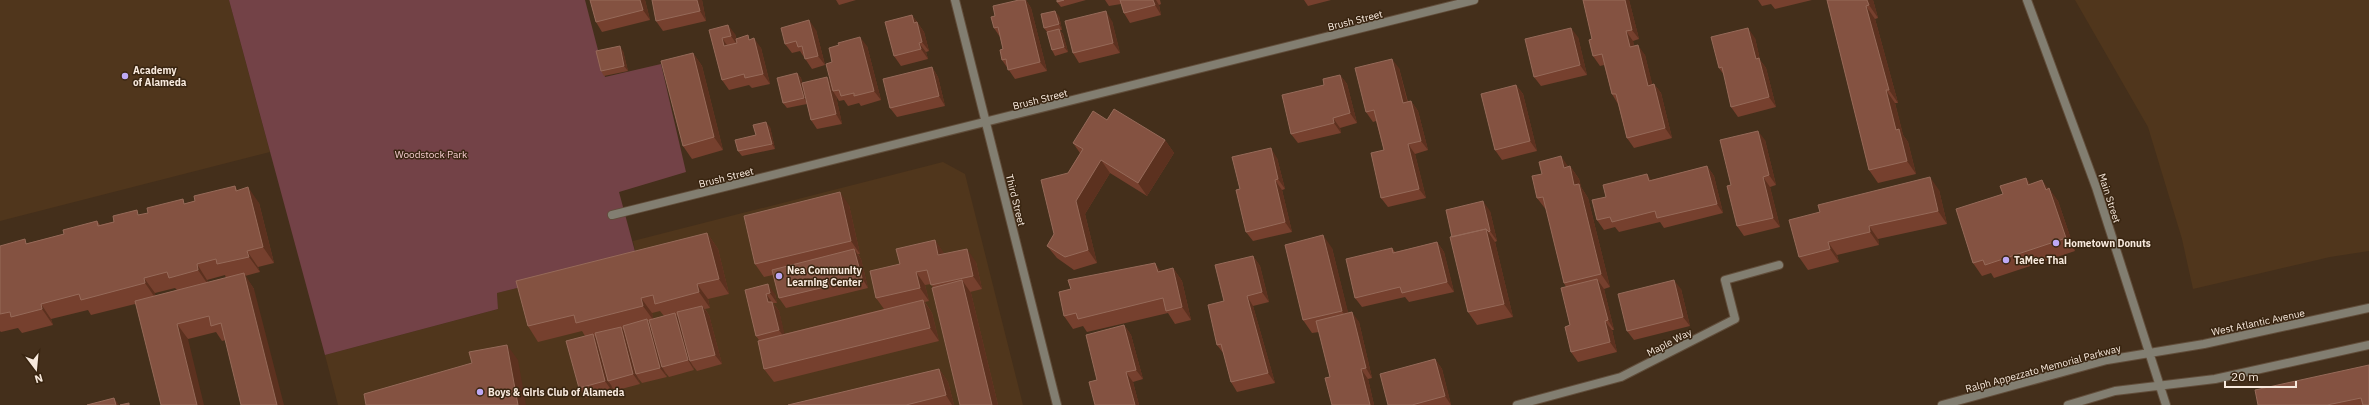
<svg xmlns="http://www.w3.org/2000/svg" width="2369" height="405" font-family="'IBM Plex Sans',sans-serif">
  <style>
    .built { fill: #50361c }
    .green { fill: #734247 }
    .lines { fill: none; stroke-linecap: round; stroke-linejoin: round }
    .minor-casing { stroke: #614d3a; stroke-width: 10 }
    .tertiary-casing { stroke: #614d3a; stroke-width: 10 }
    .minor { stroke: #827e71; stroke-width: 8 }
    .tertiary { stroke: #827e71; stroke-width: 8 }
    .wall { fill: #76402e; fill-rule: evenodd }
    .shaded-wall { fill: #5c311f }
    .building { fill: #845241; stroke: #966a59 }
    .poi-dot { fill: #bda9f5; stroke: #392511; stroke-width: 1.5 }
    .labels { text-anchor: middle; stroke-width: 3; stroke-linejoin: round; paint-order: stroke }
    .street-label { font-size: 10px; fill: #f7e9dd; stroke: #392511 }
    .poi-label { font-size: 10px; font-weight: bold; fill: #f7e9dd; stroke: #392511; text-anchor: start }
    .park-label { font-size: 10px; fill: #f5cccf; stroke: #392511 }
  </style>
  <rect width="100%" height="100%" fill="#442f1b"/>
  <path class="built" d="M0,0H229L270,152L0,221Z
    M2075,0H2369V251L2330,257L2193,289L2182,239L2148,127Z
    M943,162L965,174L1023,405H338L325,355L498,309L497,293L637,259L633,241Z"/>
  <path class="green" d="M229,0H585L605,77L661,64L686,172L619,192L637,259L497,293L498,309L325,355Z"/>
  <g class="lines">
    <defs>
      <path id="minor" d="M955,0L1057,405
        M612,215L1474,0
        M1517,405L1621,377L1735,319L1725,280L1779,265"/>
      <path id="tertiary" d="M2027,0L2096,187L2166,405
        M1942,405L2107,360L2204,344L2369,308
        M2068,405L2115,391L2215,379L2369,345"/>
    </defs>
    <use href="#minor" class="minor-casing"/>
    <use href="#tertiary" class="tertiary-casing"/>
    <use href="#minor" class="minor"/>
    <use href="#tertiary" class="tertiary"/>
  </g>
  <path class="wall" d="M590,0H645L650,20L602,32L596,22Z
    M702,0L706,21L663,31L656,21Z
    M836,0H856L839,5Z
    M1019,0H1026L1031,8L1047,71L1015,79L1002,60L1003,49L1000,37L994,28L995,16Z
    M1057,0H1086L1061,7L1057,2Z
    M1105,0H1160L1161,4L1159,5L1161,15L1130,23L1124,13L1121,4L1109,6Z
    M1304,0H1331L1308,6Z
    M1583,0H1629L1639,39L1633,41L1634,46L1645,55L1652,84H1654L1661,93L1672,138L1634,148L1627,138L1618,104L1612,94L1604,65L1600,66L1593,56L1592,39Z
    M1758,0H1812L1775,9L1771,4L1762,6Z
    M1827,0H1873L1878,18L1875,19L1898,103H1895L1903,135L1908,142L1916,174L1878,183L1869,170Z
    M912,15L924,32L929,51L926,52L928,59L901,66L894,56Z
    M1059,16L1062,30H1060L1063,34L1068,52L1055,56L1052,50L1047,32L1044,28Z
    M1112,21L1120,53L1079,63L1073,53Z
    M709,30L735,34L736,38L751,39L761,48L770,84L752,88L749,85L729,90L722,80Z
    M816,30L825,65L812,69L800,51L792,53L785,44Z
    M1578,37L1587,75L1541,86L1534,77Z
    M1755,38L1760,60L1766,68L1776,107L1738,117L1731,107L1724,75L1719,68Z
    M867,46L881,100L861,106L859,103L848,106L844,100L839,101L836,96L842,124L817,129L811,120L807,104L787,108L783,103L797,73L801,78L803,87L830,81L832,62Z
    M623,51L628,71L604,76L601,71Z
    M693,53L702,66L723,150L692,159L683,146Z
    M932,67L938,77L945,106L897,117L890,108Z
    M1399,68L1408,102L1411,101L1418,111L1428,150L1415,154L1426,198L1388,207L1381,198L1384,150L1376,121L1373,122L1366,112Z
    M1340,75L1347,84L1357,123L1340,128L1341,133L1298,143L1291,134L1324,85Z
    M1516,85L1523,94L1537,151L1502,160L1495,150Z
    M1107,120L1165,140L1174,153L1147,196L1110,173L1085,214L1097,263L1074,270L1057,258L1047,246L1054,234L1068,173L1080,153L1073,143Z
    M770,127L775,149L742,156L738,151L756,135Z
    M1765,140L1776,185L1770,187L1780,227L1744,236L1737,226L1731,185Z
    M1277,158L1285,189L1282,190L1292,232L1253,241L1246,232L1240,189Z
    M1570,166L1579,179L1581,187L1588,198L1610,287L1604,289L1614,330H1612L1617,352L1578,362L1571,352L1570,325L1566,287L1564,283L1547,211L1537,198L1568,167Z
    M1707,166L1714,176L1723,213L1664,228L1660,222L1619,232L1615,227L1604,230L1597,220L1606,197L1651,180Z
    M2026,178L2030,184L2048,189L2058,201L2075,251L1994,278L1991,273L1982,276L1973,263L2003,194Z
    M235,186L237,190L259,203L274,263L258,267L260,272L245,276L254,289L226,340L222,341L216,332L188,339L135,304L91,315L88,310L51,319L53,325L22,333L18,328L1,332L0,331V246L28,243L64,234L97,221L100,225L195,201ZM225,275L226,278L208,282L207,280ZM175,288L177,290L155,296V293Z
    M1939,190L1947,224L1878,239L1879,245L1837,255L1839,262L1808,270L1799,257L1820,212Z
    M849,205L860,254H858L861,259L868,288L786,308L779,298L773,275L764,277L755,264Z
    M1490,211L1497,241L1495,242L1513,317L1477,325L1468,312L1452,237Z
    M707,233L718,249L729,294L708,299L710,308L705,309L709,315L722,364L697,371L693,366L694,370L669,377L665,372L667,377L642,383L638,378L640,384L614,391L611,385L612,391L586,398L579,388L585,336L582,331L538,342L528,326ZM660,311L664,316L653,319L652,313Z
    M935,240L944,254L976,262L982,289L970,292L971,293L998,405H960L933,287L931,284L925,285L929,301L925,302L932,313L939,341L774,382L764,369L759,340L756,336L745,290L775,294L777,303H773L779,311L784,334L884,309L876,298L900,264Z
    M1437,242L1444,252L1454,292L1409,302L1405,297L1362,307L1355,298L1392,248L1395,252Z
    M1332,248L1348,313L1359,322L1372,378L1368,379L1374,405H1332L1330,377L1319,332L1312,333L1303,320Z
    M1253,256L1260,266L1269,302L1253,306L1275,383L1237,392L1231,382L1224,354L1217,345L1224,301Z
    M1173,268L1182,281L1191,320L1175,324L1168,313L1087,332L1083,326L1073,329L1064,316L1161,271Z
    M1681,289L1690,326L1634,340L1627,331Z
    M1124,325L1131,335L1143,379L1133,382L1139,405H1095L1097,380Z
    M1435,359L1442,369L1451,405H1388Z
    M2369,365V405H2258Z
    M939,369L948,382L954,405H788Z"/>
  <path class="shaded-wall" d="M640,0H645L650,20L643,10Z
    M697,0H702L706,21L700,11Z
    M1025,0H1026L1031,8L1047,71L1040,62Z
    M1153,0H1156L1159,5L1161,15L1155,5Z
    M1625,0H1629L1639,39L1632,30Z
    M1867,0H1873L1878,18L1869,5Z
    M1866,6L1875,19L1898,103L1889,90Z
    M1055,11L1059,16L1062,30L1059,24Z
    M1106,11L1112,21L1120,53L1113,43Z
    M912,15L924,32L929,51L922,42L914,23Z
    M809,20L816,30L825,65L818,56Z
    M728,25L735,34L738,46L731,36Z
    M1571,28L1578,37L1587,75L1580,65Z
    M1748,28L1755,38L1760,60L1766,68L1776,107L1769,97L1756,59Z
    M1059,29L1063,34L1068,52L1064,47Z
    M1626,31L1633,41L1637,57L1630,47Z
    M860,37L867,46L881,100L874,91Z
    M722,38L729,48L724,46Z
    M754,38L761,48L770,84L763,74Z
    M919,43L926,52L928,59L921,49Z
    M1638,45L1645,55L1655,95L1648,86Z
    M620,46L623,51L628,71L624,66Z
    M693,53L702,66L723,150L714,137Z
    M1392,59L1399,68L1410,113L1403,103Z
    M932,67L938,77L945,106L939,96Z
    M797,73L801,78L807,103L804,98Z
    M1340,75L1347,84L1357,123L1350,113Z
    M827,77L834,86L833,91L836,96L842,124L836,114Z
    M1654,84L1661,93L1672,138L1665,128Z
    M1516,85L1523,94L1537,151L1530,141Z
    M1886,90L1895,103L1903,135L1908,142L1916,174L1907,161L1896,130Z
    M1411,101L1418,111L1428,150L1421,141Z
    M1333,118L1340,128L1341,133L1334,123Z
    M766,122L770,127L775,149L772,144Z
    M1758,131L1765,140L1776,185L1769,175Z
    M1165,140L1174,153L1147,196L1138,183Z
    M1408,144L1415,154L1426,198L1419,189Z
    M1271,148L1277,158L1285,189L1278,179Z
    M1561,156L1570,169L1564,168Z
    M1101,160L1110,173L1085,214L1097,263L1088,250L1076,201Z
    M1570,166L1579,179L1581,187L1588,198L1610,287L1601,274L1574,185Z
    M1707,166L1714,176L1723,213L1717,204Z
    M1647,174L1654,184L1649,181Z
    M1763,177L1770,187L1780,227L1773,218Z
    M1930,177L1939,190L1947,224L1938,211Z
    M2026,178L2035,191L2028,185Z
    M1275,180L1282,190L1292,232L1285,222Z
    M2042,180L2050,191L2049,188L2058,201L2075,251L2066,238Z
    M248,187L259,203L274,263L263,247Z
    M840,192L849,205L860,254L851,241Z
    M1483,201L1490,211L1497,241L1490,231Z
    M1869,226L1878,239L1879,245L1870,232Z
    M1486,229L1495,242L1513,317L1504,304Z
    M707,233L718,249L729,294L719,279Z
    M1323,235L1332,248L1351,324L1342,311Z
    M935,240L944,253L948,268L938,255Z
    M1437,242L1444,252L1454,292L1447,282Z
    M1828,242L1837,255L1839,262L1830,249Z
    M854,249L861,259L868,288L862,278Z
    M967,249L976,262L982,289L973,276Z
    M247,251L258,267L260,272L249,257Z
    M1253,256L1260,266L1269,302L1262,292Z
    M1155,263L1164,276L1158,272Z
    M197,264L207,280L209,286L198,270Z
    M1173,268L1182,281L1191,320L1182,307Z
    M916,272L925,285L929,301L920,288Z
    M244,273L254,289L284,405H277Z
    M144,278L155,293L156,299L145,283Z
    M1597,279L1604,289L1614,330L1608,320Z
    M962,280L971,293L998,405H992Z
    M1674,280L1681,289L1690,326L1683,317Z
    M697,284L708,299L710,308L699,292Z
    M768,284L775,294L777,303L770,293Z
    M766,294L779,311L786,340L779,330L768,302Z
    M1247,296L1253,306L1275,383L1268,373Z
    M641,298L652,313L654,321L643,306Z
    M923,300L932,313L939,341L930,328Z
    M41,304L51,319L53,325L42,309Z
    M702,306L709,315L722,364L715,355Z
    M1352,312L1359,322L1372,378L1366,368Z
    M675,313L682,323L690,361L693,366L694,370L688,360Z
    M647,319L654,329L662,367L665,372L667,377L660,368Z
    M1605,321L1612,330L1617,352L1610,342Z
    M177,324L188,339L204,405H197Z
    M1124,325L1131,335L1143,379L1136,370Z
    M621,327L628,336L636,374L638,378L640,384L633,374Z
    M593,334L600,344L608,381L611,385L612,391L605,381Z
    M507,345L518,360L526,405H518Z
    M1435,359L1442,369L1451,405L1445,396Z
    M939,369L948,382L954,405H952L946,395Z
    M1361,369L1368,379L1374,405H1370Z
    M1126,372L1133,382L1139,405H1135Z
    M114,398L119,405H116Z"/>
  <path class="building" d="M590,0H640L643,10L596,22Z
    M652,0H697L700,11L656,21Z
    M1019,0H1025L1040,62L1008,70L1006,59L1002,60L1000,50L1003,49L998,27L994,28L991,17L995,16L993,6Z
    M1057,0H1064L1057,2Z
    M1120,0H1153L1155,5L1124,13Z
    M1583,0H1625L1632,30L1626,31L1630,47L1638,45L1648,86L1654,84L1665,128L1627,138L1616,94H1612L1602,54L1593,56L1589,40L1592,39Z
    M1827,0H1867L1869,5L1866,6L1889,90H1886L1896,130L1899,129L1907,161L1869,170Z
    M1055,11L1059,24L1044,28L1041,14Z
    M1106,11L1113,43L1073,53L1065,21Z
    M912,15L914,23L917,22L922,42L919,43L921,49L894,56L885,22Z
    M809,20L818,56L805,59L802,46L798,47L796,41L785,44L781,28Z
    M728,25L731,36L722,38L724,46L737,43L736,39L748,35L749,40L754,38L763,74L745,78L744,74L722,80L709,30Z
    M1571,28L1580,65L1534,77L1525,39Z
    M1748,28L1756,59L1759,58L1769,97L1731,107L1722,67L1719,68L1711,37Z
    M1059,29L1064,47L1052,50L1047,32Z
    M860,37L874,91L854,96V93L841,96L839,90L833,91L826,64L832,62L829,48L839,45L838,43Z
    M620,46L624,66L601,71L596,51Z
    M693,53L714,137L683,146L661,61Z
    M1392,59L1403,103L1411,101L1421,141L1408,144L1419,189L1381,198L1371,153L1384,150L1374,110L1366,112L1355,68Z
    M932,67L939,96L890,108L883,79Z
    M797,73L804,98L783,103L777,78Z
    M1340,75L1350,113L1333,118L1334,123L1291,134L1282,95L1324,85L1323,79Z
    M827,77L836,114L811,120L802,83Z
    M1516,85L1530,141L1495,150L1481,94Z
    M1114,109L1165,140L1138,183L1101,160L1076,201L1088,250L1065,257L1047,246L1054,234L1041,180L1068,173L1083,149L1073,143L1093,111L1107,120Z
    M766,122L772,144L738,151L735,140L756,135L753,125Z
    M1758,131L1769,175L1763,177L1773,218L1737,226L1727,186L1731,185L1720,140Z
    M1271,148L1278,179L1275,180L1285,222L1246,232L1236,190L1240,189L1232,157Z
    M1561,156L1564,168L1570,166L1574,185L1579,184L1601,274L1564,283L1543,197L1537,198L1532,176L1542,174L1539,162Z
    M1707,166L1717,204L1657,218L1655,211L1612,222L1610,217L1597,220L1592,200L1606,197L1603,185L1647,174L1649,181Z
    M1930,177L1938,211L1869,226L1870,232L1828,242L1830,249L1799,257L1789,220L1820,212L1818,205Z
    M2026,178L2028,185L2042,180L2046,190L2049,188L2066,238L1985,265L1983,260L1973,263L1956,209L2003,194L2000,186Z
    M235,186L236,191L248,187L263,247L247,251L249,257L217,264L216,259L197,264L198,270L169,278L167,272L144,278L145,283L81,300L79,294L41,304L42,309L11,317L10,312L0,314V246L25,239L26,244L64,234L63,230L97,221L98,226L114,222L113,216L137,210L138,215L148,213L147,208L183,199L184,204L195,201L194,196Z
    M840,192L851,241L755,264L744,216Z
    M1483,201L1490,231L1489,232L1486,229L1452,237L1446,210Z
    M1486,229L1504,304L1468,312L1450,237Z
    M707,233L719,279L697,284L699,292L655,304L653,295L641,298L643,306L576,323L574,315L528,326L516,281Z
    M1323,235L1342,311L1303,320L1285,245Z
    M935,240L938,255L967,249L973,276L931,285L927,270L916,272L920,288L876,298L870,271L900,264L896,249Z
    M1437,242L1447,282L1402,293L1400,287L1355,298L1346,259L1392,248L1393,253Z
    M854,249L862,278L779,298L772,270Z
    M1253,256L1262,292L1247,296L1268,373L1231,382L1221,344L1217,345L1208,305L1224,301L1215,265Z
    M1155,263L1158,272L1173,268L1182,307L1166,311L1163,298L1078,319L1076,313L1064,316L1059,292L1071,289L1068,280Z
    M244,273L277,405H241L221,323L211,326L209,316L177,324L197,405H161L135,301Z
    M1597,279L1608,320L1605,321L1610,342L1571,352L1565,327L1570,325L1561,288Z
    M962,280L992,405H960L932,288Z
    M1674,280L1683,317L1627,331L1618,294Z
    M768,284L770,293L766,294L768,302H772L779,330L756,336L745,290Z
    M923,300L930,328L764,369L758,341Z
    M702,306L715,355L690,361L677,312Z
    M1352,312L1366,368L1361,369L1370,405H1332L1325,378L1330,377L1316,321Z
    M675,313L688,360L662,367L649,320Z
    M647,319L660,368L636,374L623,326Z
    M1124,325L1136,370L1126,372L1135,405H1095L1089,382L1097,380L1086,335Z
    M621,327L633,374L608,381L595,333Z
    M593,334L605,381L579,388L566,341Z
    M507,345L518,405H366L364,394L472,363L469,352Z
    M1435,359L1445,396L1412,405H1388L1380,374Z
    M2369,365V405H2363L2361,398L2327,405H2258L2255,390Z
    M939,369L946,395L906,405H788Z
    M114,398L116,405H87Z
    M129,403V405H120Z"/>
  <g class="poi-dot">
    <circle cx="125" cy="76" r="4"/>
    <circle cx="2056" cy="243" r="4"/>
    <circle cx="2006" cy="260" r="4"/>
    <circle cx="779" cy="276" r="4"/>
    <circle cx="480" cy="392" r="4"/>
  </g>
  <g class="labels">
    <g class="street-label">
      <text transform="translate(1355 20) rotate(-14)" y="4">Brush Street</text>
      <text transform="translate(1040 99) rotate(-14)" y="4">Brush Street</text>
      <text transform="translate(726 177) rotate(-14)" y="4">Brush Street</text>
      <text transform="translate(2110 198) rotate(72)" y="4">Main Street</text>
      <text transform="translate(1016 200) rotate(76)" y="4">Third Street</text>
      <text transform="translate(2258 322) rotate(-12)" y="4">West Atlantic Avenue</text>
      <text transform="translate(1669 342) rotate(-27)" y="4">Maple Way</text>
      <text transform="translate(2043 368) rotate(-15)" y="4">Ralph Appezzato Memorial Parkway</text>
    </g>
    <g class="poi-label">
      <text x="133" y="74">Academy<tspan x="133" dy="12">of Alameda</tspan></text>
      <text x="2064" y="247">Hometown Donuts</text>
      <text x="2014" y="264">TaMee Thai</text>
      <text x="787" y="274">Nea Community<tspan x="787" dy="12">Learning Center</tspan></text>
      <text x="488" y="396">Boys &amp; Girls Club of Alameda</text>
    </g>
    <g class="park-label">
      <text x="431" y="158">Woodstock Park</text>
    </g>
  </g>
  <g transform="translate(36 369) rotate(164)" stroke="#392511" stroke-width="3" paint-order="stroke">
  <path d="M0-3L7 15L0 10L-7 15Z" fill="#f7e9dd"/>
  <text y="-6" font-size="11" font-weight="bold" text-anchor="middle" fill="#f7e9dd">N</text>
  </g>
  <path d="M2225 381v6h71v-6" fill="none" stroke="#f7e9dd" stroke-width="2"/>
  <text x="2231" y="381" font-size="12" fill="#f7e9dd" stroke="#392511" stroke-width="3" paint-order="stroke">20 m</text>
</svg>
